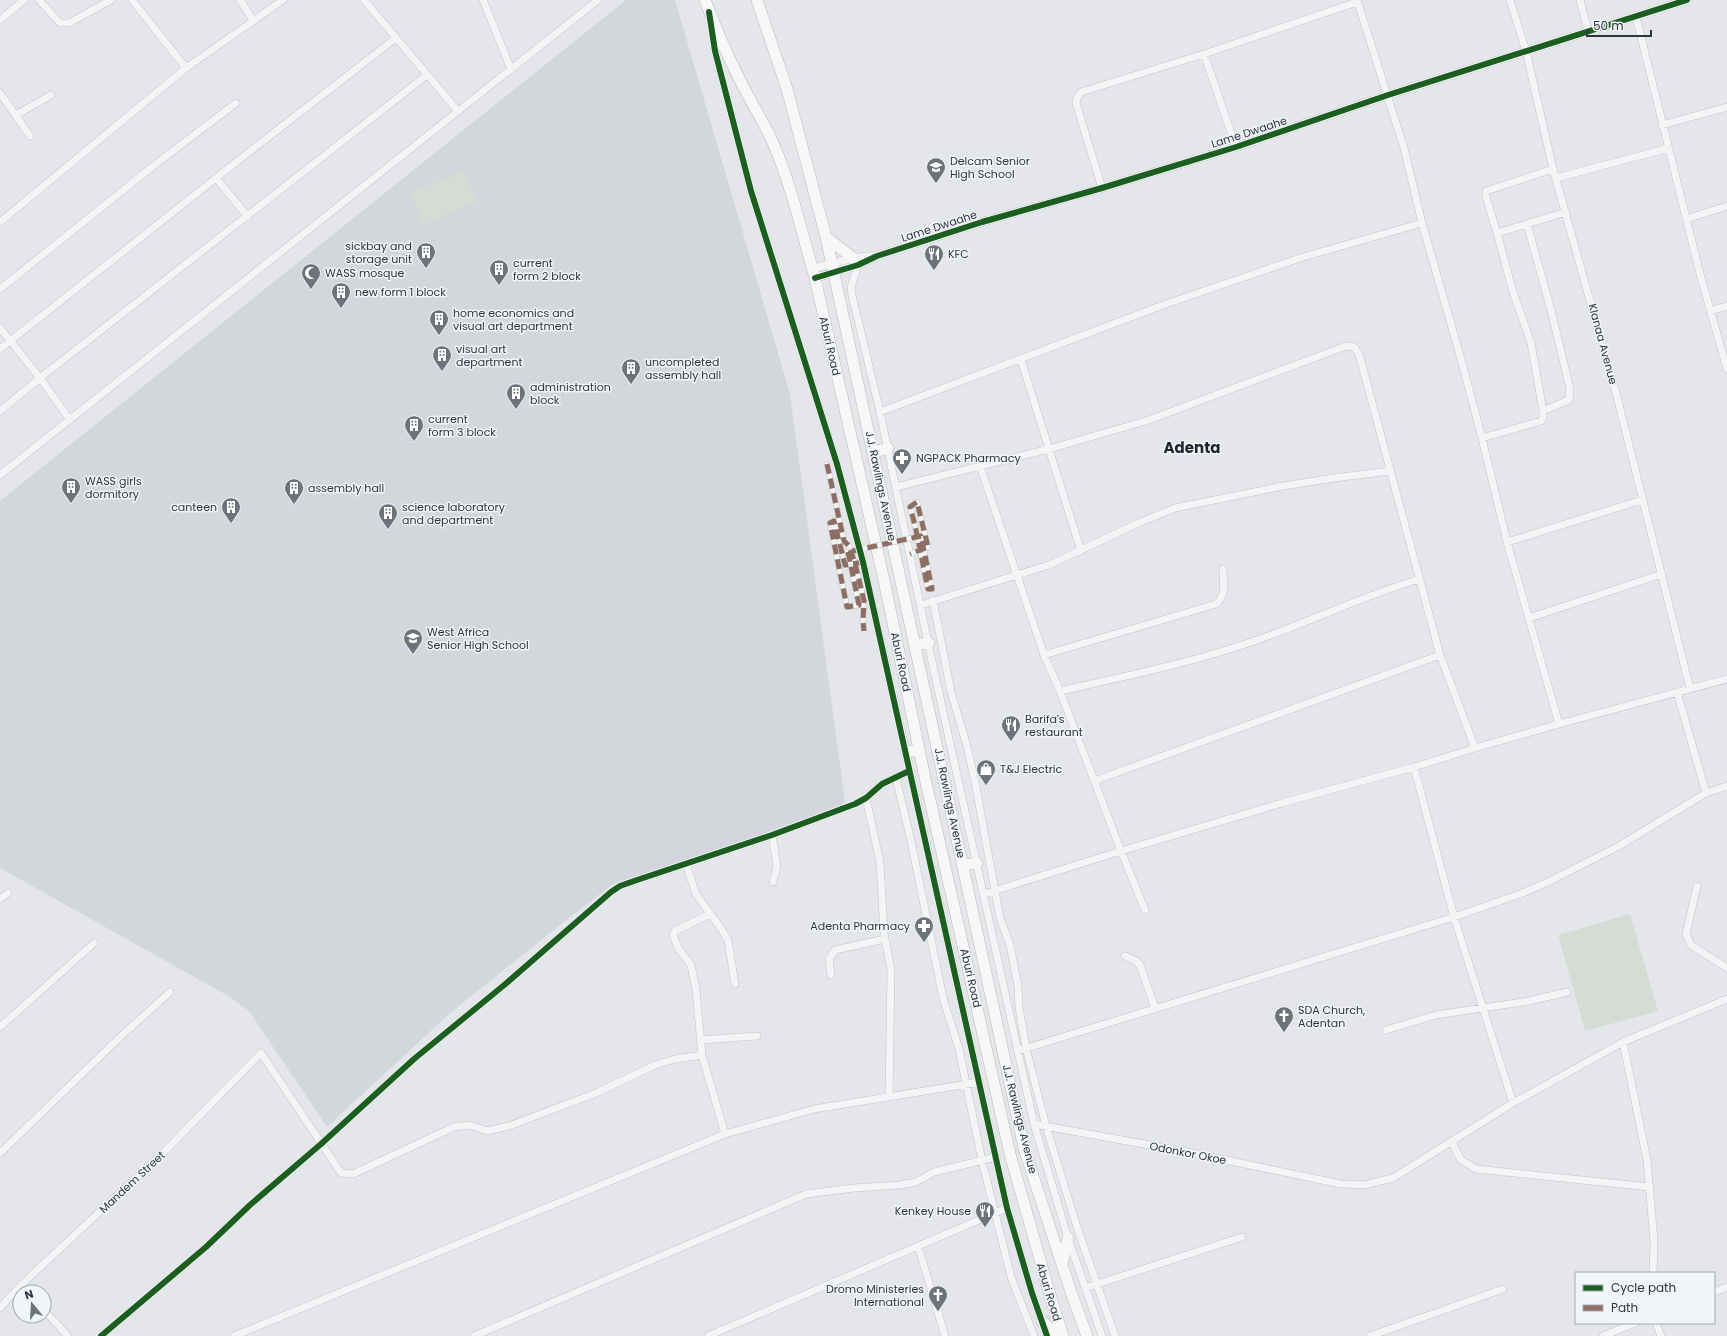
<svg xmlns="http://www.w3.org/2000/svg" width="1727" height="1336" font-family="Poppins,sans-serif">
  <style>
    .built { fill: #d3d6db }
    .garden { fill: #d5dcd5 }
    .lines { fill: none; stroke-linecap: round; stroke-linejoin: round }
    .pedestrian-casing { stroke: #c2c4c7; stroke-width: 6 }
    .minor-casing { stroke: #c2c4c7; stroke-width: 8 }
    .tertiary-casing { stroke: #c2c4c7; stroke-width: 9 }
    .trunk-casing { stroke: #b6b9bc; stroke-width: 12 }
    .pedestrian { stroke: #f3f4f5; stroke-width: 5 }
    .minor { stroke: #f3f4f5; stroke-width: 7 }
    .tertiary { stroke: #f3f4f5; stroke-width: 8 }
    .trunk { stroke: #f7f7f7; stroke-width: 11 }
    .pedestrian-bridge-casing { stroke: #c2c4c7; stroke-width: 6; stroke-linecap: butt }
    .pedestrian-bridge { stroke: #f3f4f5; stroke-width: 5 }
    .quiet { stroke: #8d6e63; stroke-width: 5; stroke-dasharray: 10 5; stroke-linecap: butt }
    .cycleway-casing { stroke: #f2f5f7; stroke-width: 8 }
    .cycleway { stroke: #1b5e20; stroke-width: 6 }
    .labels { text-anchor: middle; stroke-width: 3; stroke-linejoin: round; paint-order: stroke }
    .street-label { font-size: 11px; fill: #2c3540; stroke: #f2f5f7 }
    .poi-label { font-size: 11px; fill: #2c3540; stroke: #f2f5f7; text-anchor: start }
    .district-label { font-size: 15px; font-weight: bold; fill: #1e2631; stroke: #f2f5f7 }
  </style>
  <rect width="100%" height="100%" fill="#e4e6e9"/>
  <path class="built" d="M626,0H675L790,394L846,809L613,884L560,925L449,1014L327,1127L249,1011L230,997L0,868V501Z"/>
  <path class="garden" d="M464,171L477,202L422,225L412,192Z
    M1630,914L1658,1011L1585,1031L1558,935Z"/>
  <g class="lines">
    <defs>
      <path id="pedestrian" d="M827,464L844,541L849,546L855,563L864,601L863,621L864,631
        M848,552L859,605L847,607L830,523L834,521L845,565L863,562
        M910,554L928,547L917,502L910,507C918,534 922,562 928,589H932L921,536"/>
      <path id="minor" d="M39,0L60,23H69L111,0
        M132,0L186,68
        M240,0L253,20
        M364,0L458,111
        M483,0L511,69
        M1357,0L1404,148L1422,223L1461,359L1482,438L1507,542L1559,724
        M1510,0L1526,51L1553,169L1617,397L1690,689
        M1580,0L1588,31
        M1636,17L1700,274L1727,369
        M0,20L24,0
        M711,24L715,51L751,191L837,464L863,562L906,752L1007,1208L1032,1293L1047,1336
        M1204,54L1236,147
        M0,93L30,136
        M16,115L51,95
        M1662,125L1727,107
        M216,178L248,217
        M1556,178L1669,148
        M1102,188L1076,103L1077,98L1081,92L1204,54L1357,2
        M1686,219L1727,206
        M0,222L186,68L283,0
        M1527,224L1551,310L1570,389L1569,400L1543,411
        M1497,233L1486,197V191L1553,169
        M858,265L851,287L852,295L880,412L931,657L1034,1124L1068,1238L1102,1336
        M0,289L157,163L236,103
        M1710,311L1727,306
        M0,328L40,378L70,420
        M0,349L249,152L396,38
        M1021,360L1081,551
        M0,411L40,378L427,75
        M880,412L1163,305L1303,257L1422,223
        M1482,438L1541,421L1543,418V411L1531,343L1513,292L1497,233L1566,212
        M980,466L1044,655L1060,691L1121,851L1145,910
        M0,475L598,0
        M896,487L1049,449L1149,420L1346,346L1354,347L1359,354L1440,655L1475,748
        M1507,542L1642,500
        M933,600L951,692L967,746L975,782L1000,918L1010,945L1018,986L1019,1007L1026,1048L1046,1126L1077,1227L1115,1336
        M921,605L1049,565L1136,524L1175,508L1283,486L1334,478L1390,471
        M1529,618L1662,574
        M1044,655L1216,604C1227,595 1223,582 1223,569
        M1060,691C1127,676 1195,662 1260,639C1314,620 1365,595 1420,579
        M1677,692L1706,793
        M1414,767L1454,917L1513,1103
        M896,778L911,841L943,998L959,1049L982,1161L1011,1277L1034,1336
        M1094,781L1440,655
        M866,798L880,862L884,933L891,970L889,1097
        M772,835L777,866L773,882
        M686,864L696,894L722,930L728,940L735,984
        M1697,886L1686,934L1691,945L1727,968
        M984,894L1121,851L1282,803L1414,767L1475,748L1559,724L1727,679
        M0,899L8,893
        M710,914L675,931L673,935L678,948L691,965L696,990L702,1055L725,1134
        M1125,956L1136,961L1140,965L1155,1008
        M831,975L829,959L835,950L885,939
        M0,1027L94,943
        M1386,1030L1436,1015L1529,1001L1567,992
        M700,1040L757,1036
        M1623,1042L1647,1160L1654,1241L1653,1273
        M1017,1051L1454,917L1520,894L1546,883L1619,846L1706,793L1727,786
        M1034,1124L1182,1151L1341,1184L1364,1185L1393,1178L1513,1103L1623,1042L1727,999
        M1451,1141L1461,1160L1476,1169L1650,1187
        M0,1153L119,1038L170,992
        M918,1246L945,1336
        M21,1285L28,1292
        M1085,1288L1242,1237
        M1714,1292L1727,1287
        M0,1308L21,1285L166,1150L261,1053L341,1173L353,1174L454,1127L470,1125L487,1131L509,1126L596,1093L655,1065L675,1059L702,1055
        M44,1310L68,1336
        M1656,1323L1661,1336
        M101,1336L206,1247L250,1205L321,1144L414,1059L503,986L611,892L620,886L637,880L772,835L855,804L866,798L882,784L909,771
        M234,1336L725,1134L814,1109L980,1082
        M474,1336L806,1194L854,1188L900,1185L916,1182L934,1172L996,1157
        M708,1336L1007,1208
        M1370,1336L1503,1289
        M1603,1336L1635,1323"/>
      <path id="tertiary" d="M812,269L853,258L873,256
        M815,278L858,265L877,256L982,222L1102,188L1236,147L1388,95L1687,0"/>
      <path id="trunk" d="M705,0C715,26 726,53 739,78C750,101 764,122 774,145C792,188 802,233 815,278L884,580L925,778L1010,1154L1051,1298L1063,1336
        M757,0L787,89L826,237L1024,1148L1071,1292L1087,1336
        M826,237L853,258
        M874,452L888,448
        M915,645L929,643
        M906,752L919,750
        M964,865L977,863
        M1062,1264L1068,1238
        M1042,1321L1058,1336"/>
    </defs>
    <use href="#pedestrian" class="pedestrian-casing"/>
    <use href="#minor" class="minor-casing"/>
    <use href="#tertiary" class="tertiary-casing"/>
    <use href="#trunk" class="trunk-casing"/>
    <use href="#pedestrian" class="pedestrian"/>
    <use href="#minor" class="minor"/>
    <use href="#tertiary" class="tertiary"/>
    <use href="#trunk" class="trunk"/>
    <defs>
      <path id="pedestrian-bridge" d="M848,552L921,536"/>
    </defs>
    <use href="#pedestrian-bridge" class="pedestrian-bridge-casing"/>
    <use href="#pedestrian-bridge" class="pedestrian-bridge"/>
    <path class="quiet" d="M827,464L844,541L849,546L855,563L864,601L863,621L864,631
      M863,562L845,565L834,521L830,523L847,607L859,605L848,552L921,536L932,589H928C922,562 918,534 910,507L917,502L928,547L910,554"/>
    <defs>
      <path id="cycleway" d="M709,12L715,51L751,191L837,464L863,562L1007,1208L1032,1293L1047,1336
        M815,278L858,265L877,256L982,222L1102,188L1236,147L1388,95L1687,0
        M101,1336L206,1247L250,1205L321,1144L414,1059L503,986L611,892L620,886L637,880L772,835L855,804L866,798L882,784L909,771"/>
    </defs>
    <use href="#cycleway" class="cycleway-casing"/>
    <use href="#cycleway" class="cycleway"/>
  </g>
  <defs>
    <symbol id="school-pin" viewBox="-11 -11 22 30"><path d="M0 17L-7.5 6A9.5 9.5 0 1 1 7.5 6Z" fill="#6c737b" stroke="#f2f5f7"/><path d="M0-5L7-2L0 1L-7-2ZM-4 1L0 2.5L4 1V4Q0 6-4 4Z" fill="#fff"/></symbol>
    <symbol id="building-pin" viewBox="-11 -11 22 30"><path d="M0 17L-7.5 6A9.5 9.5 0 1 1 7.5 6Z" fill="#6c737b" stroke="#f2f5f7"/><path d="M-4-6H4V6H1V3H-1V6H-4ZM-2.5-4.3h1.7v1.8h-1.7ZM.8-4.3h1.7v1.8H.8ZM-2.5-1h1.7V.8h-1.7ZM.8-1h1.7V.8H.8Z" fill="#fff"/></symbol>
    <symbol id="restaurant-pin" viewBox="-11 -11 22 30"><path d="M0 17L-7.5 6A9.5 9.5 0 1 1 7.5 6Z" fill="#6c737b" stroke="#f2f5f7"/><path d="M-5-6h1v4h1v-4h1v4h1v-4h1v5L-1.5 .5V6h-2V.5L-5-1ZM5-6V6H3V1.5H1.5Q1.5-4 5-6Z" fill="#fff"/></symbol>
    <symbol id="mosque-pin" viewBox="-11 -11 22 30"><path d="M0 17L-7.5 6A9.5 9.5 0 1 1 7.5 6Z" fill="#6c737b" stroke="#f2f5f7"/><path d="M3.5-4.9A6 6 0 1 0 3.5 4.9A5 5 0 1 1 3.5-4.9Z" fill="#fff"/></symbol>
    <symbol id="pharmacy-pin" viewBox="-11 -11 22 30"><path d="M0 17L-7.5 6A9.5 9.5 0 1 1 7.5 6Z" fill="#6c737b" stroke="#f2f5f7"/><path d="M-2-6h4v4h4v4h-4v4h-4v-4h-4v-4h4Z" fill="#fff"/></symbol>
    <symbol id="shop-pin" viewBox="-11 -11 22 30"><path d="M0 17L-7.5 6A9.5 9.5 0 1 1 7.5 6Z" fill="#6c737b" stroke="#f2f5f7"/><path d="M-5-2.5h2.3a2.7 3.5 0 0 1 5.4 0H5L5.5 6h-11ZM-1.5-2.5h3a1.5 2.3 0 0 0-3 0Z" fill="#fff"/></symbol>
    <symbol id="church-pin" viewBox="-11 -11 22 30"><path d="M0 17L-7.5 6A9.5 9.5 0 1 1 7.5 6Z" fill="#6c737b" stroke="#f2f5f7"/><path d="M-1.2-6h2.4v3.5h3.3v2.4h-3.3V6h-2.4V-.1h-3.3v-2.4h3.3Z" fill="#fff"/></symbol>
  </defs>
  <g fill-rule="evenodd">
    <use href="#school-pin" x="925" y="156" width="22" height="30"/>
    <use href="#building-pin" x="415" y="241" width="22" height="30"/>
    <use href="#restaurant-pin" x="923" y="243" width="22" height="30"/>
    <use href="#building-pin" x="488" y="258" width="22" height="30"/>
    <use href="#mosque-pin" x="300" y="262" width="22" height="30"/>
    <use href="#building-pin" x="330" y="281" width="22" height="30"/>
    <use href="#building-pin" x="428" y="308" width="22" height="30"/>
    <use href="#building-pin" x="431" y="344" width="22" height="30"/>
    <use href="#building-pin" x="620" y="357" width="22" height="30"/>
    <use href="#building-pin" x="505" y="382" width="22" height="30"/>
    <use href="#building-pin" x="403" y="414" width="22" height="30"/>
    <use href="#pharmacy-pin" x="891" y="447" width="22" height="30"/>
    <use href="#building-pin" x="60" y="476" width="22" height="30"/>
    <use href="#building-pin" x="283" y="477" width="22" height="30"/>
    <use href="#building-pin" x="220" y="496" width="22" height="30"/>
    <use href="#building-pin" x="377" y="502" width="22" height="30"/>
    <use href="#school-pin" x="402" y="627" width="22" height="30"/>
    <use href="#restaurant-pin" x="1000" y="714" width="22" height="30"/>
    <use href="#shop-pin" x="975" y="758" width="22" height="30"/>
    <use href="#pharmacy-pin" x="913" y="915" width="22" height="30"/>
    <use href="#church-pin" x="1273" y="1005" width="22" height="30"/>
    <use href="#restaurant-pin" x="974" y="1200" width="22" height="30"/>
    <use href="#church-pin" x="927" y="1284" width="22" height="30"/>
  </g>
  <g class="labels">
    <g class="street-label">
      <text transform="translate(1249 132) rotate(-18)" y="4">Lame Dwaahe</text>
      <text transform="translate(939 226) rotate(-18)" y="4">Lame Dwaahe</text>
      <text transform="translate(1603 344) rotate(75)" y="4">Klanaa Avenue</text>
      <text transform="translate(830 346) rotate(77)" y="4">Aburi Road</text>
      <text transform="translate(881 486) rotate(78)" y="4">J.J. Rawlings Avenue</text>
      <text transform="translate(901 662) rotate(78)" y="4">Aburi Road</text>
      <text transform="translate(950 803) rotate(78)" y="4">J.J. Rawlings Avenue</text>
      <text transform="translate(971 978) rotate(77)" y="4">Aburi Road</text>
      <text transform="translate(1020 1119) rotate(76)" y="4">J.J. Rawlings Avenue</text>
      <text transform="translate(1188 1153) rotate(11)" y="4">Odonkor Okoe</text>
      <text transform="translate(132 1182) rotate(-43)" y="4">Mandem Street</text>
      <text transform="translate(1049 1292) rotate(73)" y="4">Aburi Road</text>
    </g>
    <g class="poi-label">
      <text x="950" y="165">Delcam Senior<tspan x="950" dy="13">High School</tspan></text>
      <text x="412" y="250" text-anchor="end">sickbay and<tspan x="412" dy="13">storage unit</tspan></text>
      <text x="948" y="258">KFC</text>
      <text x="513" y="267">current<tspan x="513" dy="13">form 2 block</tspan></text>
      <text x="325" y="277">WASS mosque</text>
      <text x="355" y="296">new form 1 block</text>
      <text x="453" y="317">home economics and<tspan x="453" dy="13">visual art department</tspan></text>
      <text x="456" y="353">visual art<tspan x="456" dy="13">department</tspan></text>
      <text x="645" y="366">uncompleted<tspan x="645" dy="13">assembly hall</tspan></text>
      <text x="530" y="391">administration<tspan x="530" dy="13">block</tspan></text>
      <text x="428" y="423">current<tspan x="428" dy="13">form 3 block</tspan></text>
      <text x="916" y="462">NGPACK Pharmacy</text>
      <text x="85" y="485">WASS girls<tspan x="85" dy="13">dormitory</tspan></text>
      <text x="308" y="492">assembly hall</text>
      <text x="217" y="511" text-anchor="end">canteen</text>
      <text x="402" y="511">science laboratory<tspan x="402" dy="13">and department</tspan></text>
      <text x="427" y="636">West Africa<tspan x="427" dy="13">Senior High School</tspan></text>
      <text x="1025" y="723">Barifa's<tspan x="1025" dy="13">restaurant</tspan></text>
      <text x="1000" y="773">T&amp;J Electric</text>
      <text x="910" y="930" text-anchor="end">Adenta Pharmacy</text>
      <text x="1298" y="1014">SDA Church,<tspan x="1298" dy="13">Adentan</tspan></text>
      <text x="971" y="1215" text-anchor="end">Kenkey House</text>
      <text x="924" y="1293" text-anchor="end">Dromo Ministeries<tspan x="924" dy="13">International</tspan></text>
    </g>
    <g class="district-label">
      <text x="1192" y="453">Adenta</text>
    </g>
  </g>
  <rect x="1575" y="1272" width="140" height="52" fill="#f2f5f7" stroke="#a3a8ae"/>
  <rect x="1583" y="1285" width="20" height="6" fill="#1b5e20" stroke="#a3a8ae"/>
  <text x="1611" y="1292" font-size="12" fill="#2c3540">Cycle path</text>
  <rect x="1583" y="1305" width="20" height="6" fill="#8d6e63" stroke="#a3a8ae"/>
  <text x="1611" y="1312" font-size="12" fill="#2c3540">Path</text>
  <g transform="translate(32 1304) rotate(342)"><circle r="19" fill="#f2f5f7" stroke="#a3a8ae"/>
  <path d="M0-3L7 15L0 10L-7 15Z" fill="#6c737b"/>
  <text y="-6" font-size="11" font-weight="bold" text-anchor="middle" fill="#2c3540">N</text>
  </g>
  <path d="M1587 30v6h64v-6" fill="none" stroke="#2c3540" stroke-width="2"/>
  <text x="1593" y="30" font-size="12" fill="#2c3540" stroke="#f2f5f7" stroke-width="3" paint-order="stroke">50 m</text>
</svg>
